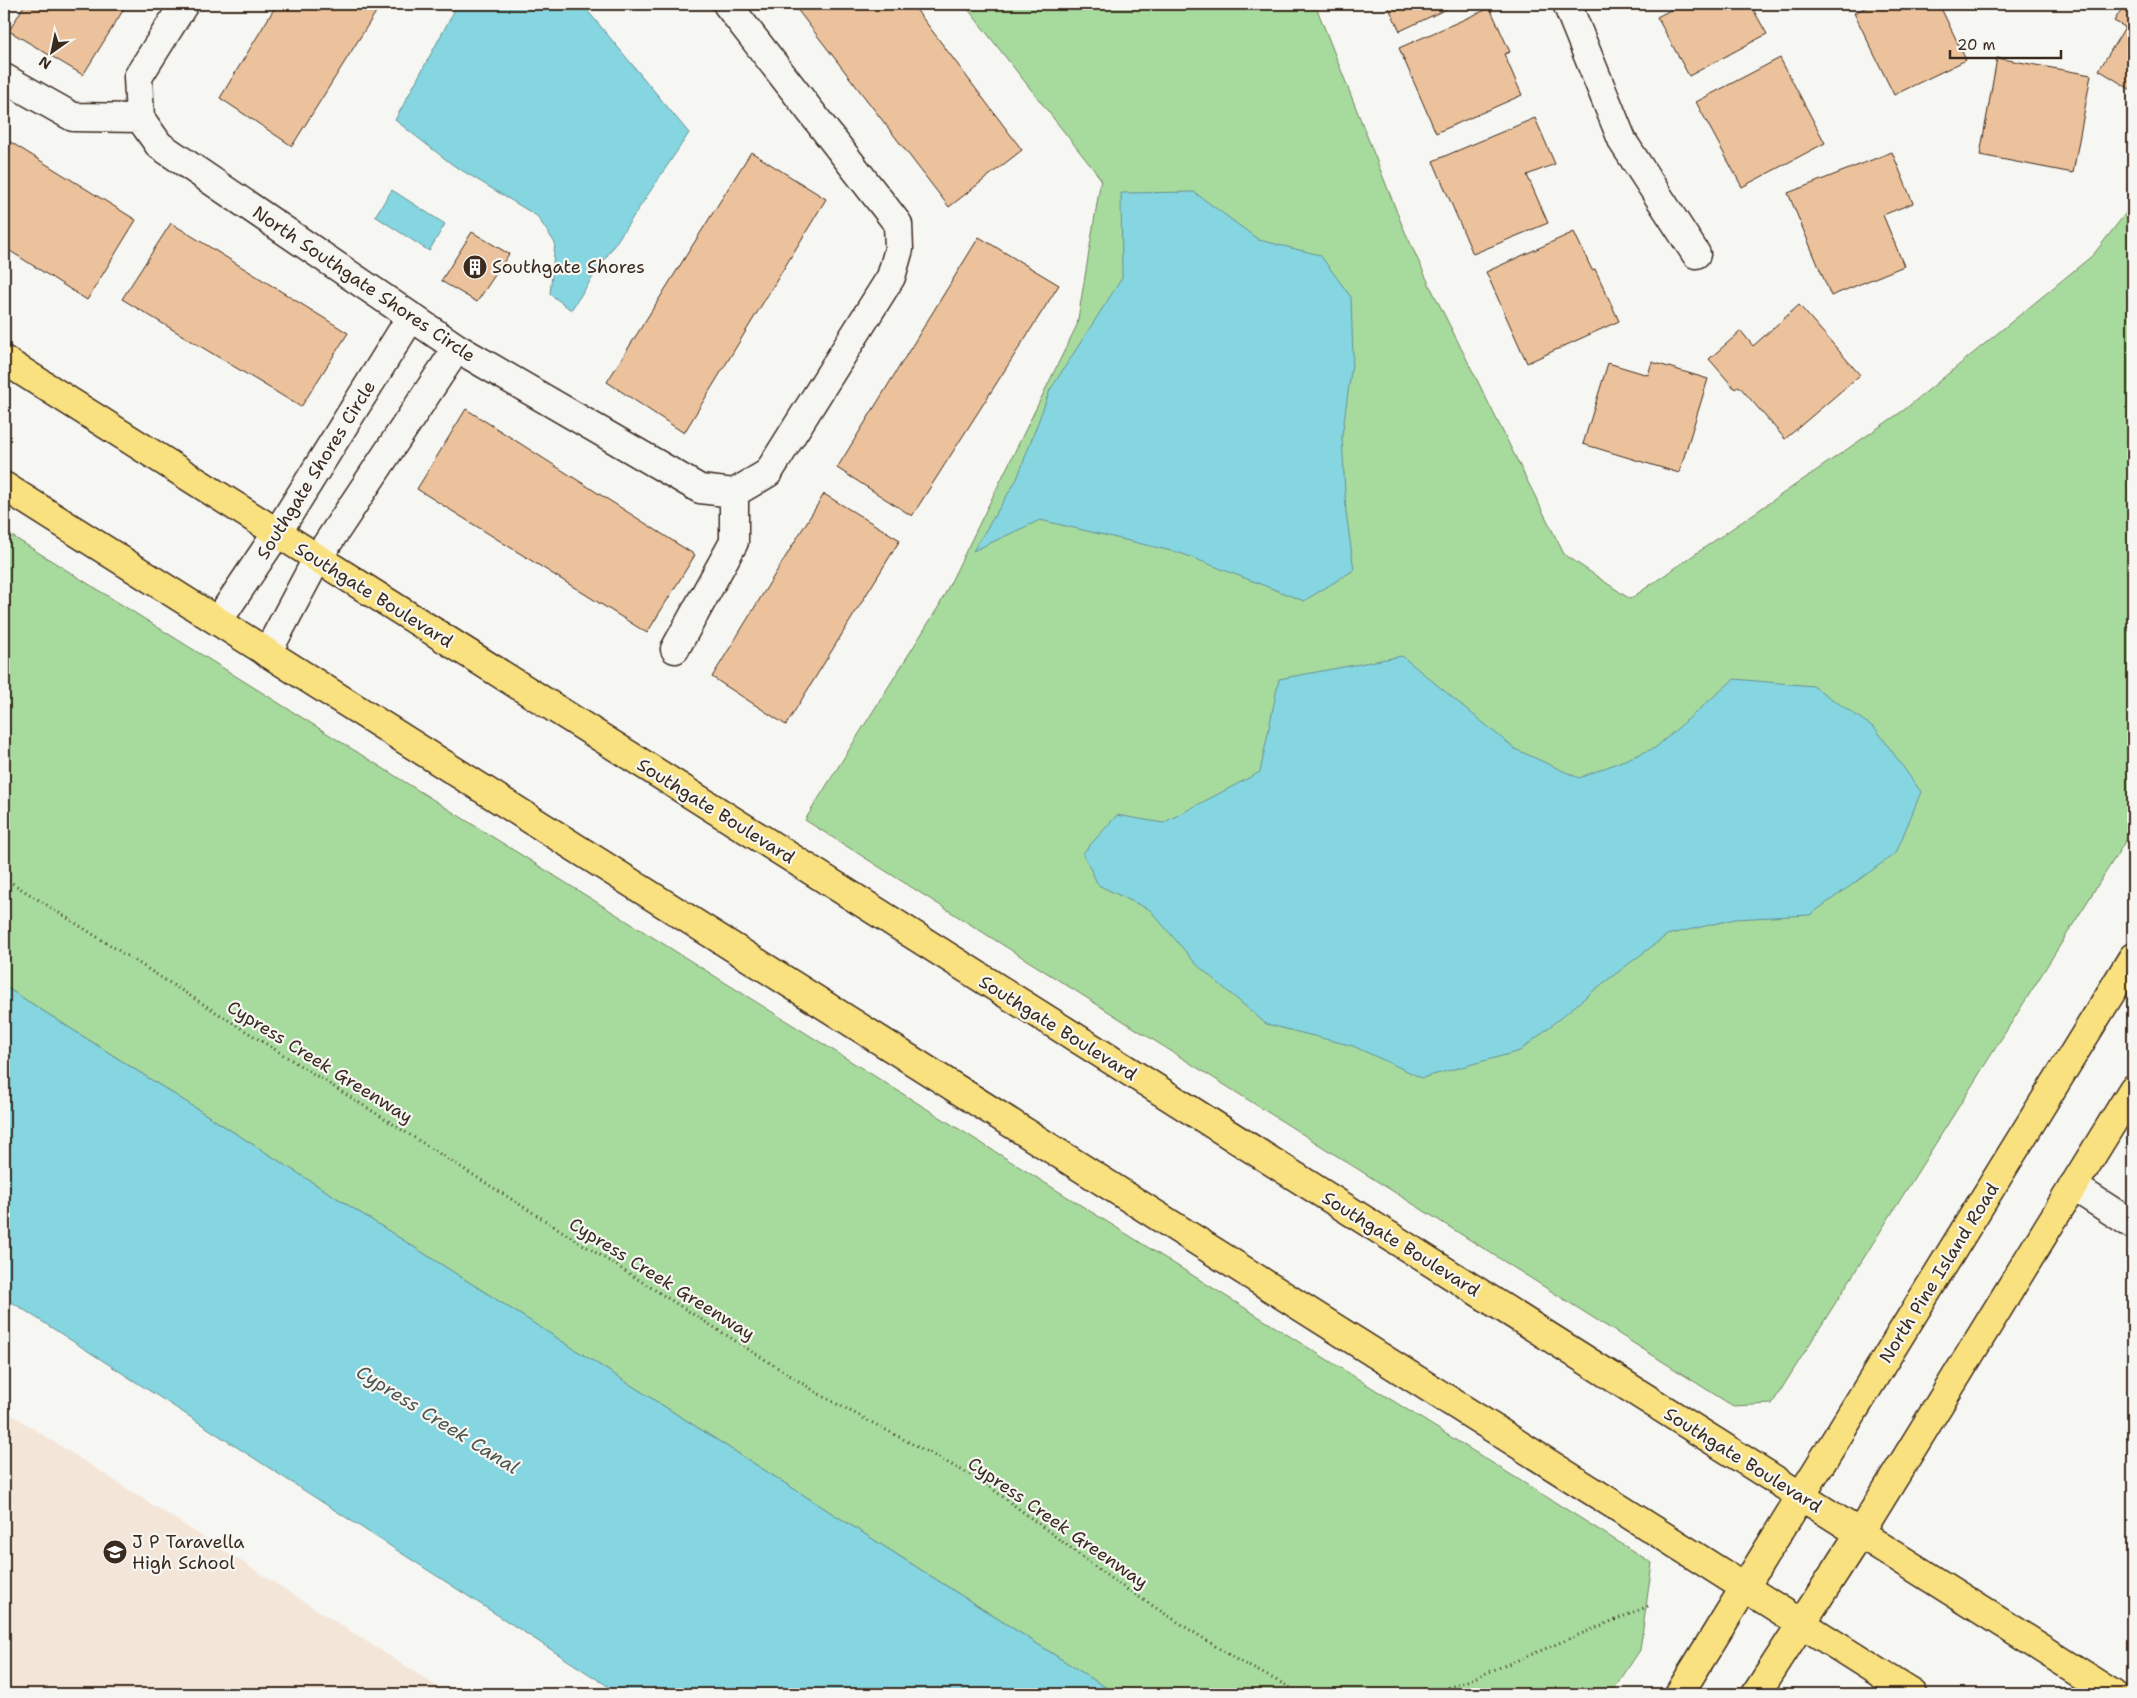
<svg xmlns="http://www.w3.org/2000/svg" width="2137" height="1698" font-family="'Shantell Sans',sans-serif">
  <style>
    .built { fill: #f3e6d8 }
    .green { fill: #a7db9e; stroke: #71825e }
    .water { fill: #85d6e0; stroke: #679192 }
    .building { fill: #ebc29b; stroke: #3b2a1e }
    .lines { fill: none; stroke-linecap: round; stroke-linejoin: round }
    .minor-casing { stroke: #3b2a1e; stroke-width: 31 }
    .major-casing { stroke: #3b2a1e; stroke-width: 31 }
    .path { stroke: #3b2a1e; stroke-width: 3; stroke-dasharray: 1 4; stroke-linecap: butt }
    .minor { stroke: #f6f6f2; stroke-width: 28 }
    .major { stroke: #fae180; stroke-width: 28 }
    .labels { text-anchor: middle; stroke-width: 4.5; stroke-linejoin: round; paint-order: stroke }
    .poi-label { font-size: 18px; fill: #3b2a1e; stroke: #f6f6f2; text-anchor: start }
    .street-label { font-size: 18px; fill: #3b2a1e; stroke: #f6f6f2 }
    .water-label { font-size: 19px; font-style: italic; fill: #4e554e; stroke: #f6f6f2 }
  </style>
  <rect width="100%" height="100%" fill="#f6f6f2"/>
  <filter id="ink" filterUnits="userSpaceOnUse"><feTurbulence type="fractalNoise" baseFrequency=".02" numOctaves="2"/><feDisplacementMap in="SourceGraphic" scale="10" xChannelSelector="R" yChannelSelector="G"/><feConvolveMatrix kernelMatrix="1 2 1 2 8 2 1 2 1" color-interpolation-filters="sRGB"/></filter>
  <g filter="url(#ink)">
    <path class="built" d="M4,1410L449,1694H4Z"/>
    <path class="green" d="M964,4H1315L1402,225L1429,284L1564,554L1630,599L1904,410L2093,255L2133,204V829L1772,1404L1733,1406L805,820L939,606L1077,325L1101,179Z
      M4,531L1652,1563L1640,1650L1611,1694H1116L4,986Z"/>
    <path class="water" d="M458,4H582L689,133L571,310L550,294L555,243L537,216L453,165L395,120Z
      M392,190L445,224L429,251L375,216Z
      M1194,192L1259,240L1320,255L1351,297L1353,357L1342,436L1346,512L1354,570L1304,601L1180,553L1040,520L973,551L1017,479L1050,390L1122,278L1121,193Z
      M1402,656L1515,749L1579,778L1655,748L1734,679L1813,686L1876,729L1921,792L1896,853L1810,915L1735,919L1667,935L1597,988L1520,1051L1422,1078L1353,1046L1266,1024L1196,964L1150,910L1098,885L1083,853L1117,815L1163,823L1260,772L1279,679Z
      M4,986L1116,1694H620L4,1297Z"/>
    <path class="building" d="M25,4H127L83,75L9,31Z
      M277,4H381L292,146L220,98Z
      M793,4H912L1022,150L949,207Z
      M1387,4H1457L1400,31Z
      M1682,4H1750L1767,34L1689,76L1657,17Z
      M1873,4H1939L1966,60L1894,95L1854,13Z
      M2125,4H2133V91L2099,70L2125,27L2114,21Z
      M1490,8L1510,52L1504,54L1522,95L1436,133L1399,48Z
      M1780,58L1825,143L1742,187L1696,102Z
      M1997,58L2091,75L2073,173L1980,155Z
      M1535,118L1555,164L1527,175L1548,223L1473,254L1433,161Z
      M4,138L136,220L87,300L4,247Z
      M751,152L826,199L684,433L607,382Z
      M1892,152L1913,203L1883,215L1904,266L1831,296L1788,193Z
      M171,223L348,333L301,407L122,299Z
      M472,232L509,254L477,302L441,281Z
      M1574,232L1592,270L1595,269L1619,321L1527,363L1486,272Z
      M979,237L1059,285L912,516L837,468Z
      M1799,305L1860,375L1785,439L1739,386L1735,389L1709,359L1741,331L1753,346Z
      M1652,362L1708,379L1679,473L1583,444L1608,363L1648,375Z
      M466,409L695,555L647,633L417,489Z
      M824,494L900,540L786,725L712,677Z"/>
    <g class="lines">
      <defs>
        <path id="minor" d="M1567,4L1623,142L1696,254
          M4,78L73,117L140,118L159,145L457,348L700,489L734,493
          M140,118L138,77L184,4
          M218,621L277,533L411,317
          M675,649L734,542V493L768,473L891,277L899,249L898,224L727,4
          M267,653L317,559L457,348
          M2073,1186L2133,1225"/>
        <path id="major" d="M4,360L2114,1694
          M4,486L1913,1694
          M1679,1694L2133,957
          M1756,1694L1860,1533L2133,1089"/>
      </defs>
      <use href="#minor" class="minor-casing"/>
      <use href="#major" class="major-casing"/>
      <path class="path" d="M4,878L824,1397L982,1481L1114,1581L1237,1660L1297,1691L1309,1694
        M1429,1694L1467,1681L1651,1605"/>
      <use href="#minor" class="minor"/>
      <use href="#major" class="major"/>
    </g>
  </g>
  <defs>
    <symbol id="building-disc" viewBox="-11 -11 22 22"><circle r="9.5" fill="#3b2a1e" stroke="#f6f6f2"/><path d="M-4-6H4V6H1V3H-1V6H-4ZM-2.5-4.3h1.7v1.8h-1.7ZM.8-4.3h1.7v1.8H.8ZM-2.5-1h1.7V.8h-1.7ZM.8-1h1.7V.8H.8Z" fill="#fff"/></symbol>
    <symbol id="school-disc" viewBox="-11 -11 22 22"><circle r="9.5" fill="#3b2a1e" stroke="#f6f6f2"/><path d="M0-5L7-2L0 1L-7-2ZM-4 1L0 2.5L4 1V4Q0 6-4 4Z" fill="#fff"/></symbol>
  </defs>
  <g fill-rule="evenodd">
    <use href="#building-disc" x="461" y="253" width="28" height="28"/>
    <use href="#school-disc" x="101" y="1538" width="28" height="28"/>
  </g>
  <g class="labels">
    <g class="poi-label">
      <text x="492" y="273">Southgate Shores</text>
      <text x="132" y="1548">J P Taravella<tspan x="132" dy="21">High School</tspan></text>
    </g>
    <g class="street-label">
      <text transform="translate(364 284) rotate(34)" y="6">North Southgate Shores Circle</text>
      <text transform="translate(316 470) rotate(-58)" y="6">Southgate Shores Circle</text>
      <text transform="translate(374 595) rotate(32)" y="6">Southgate Boulevard</text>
      <text transform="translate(716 811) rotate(32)" y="6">Southgate Boulevard</text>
      <text transform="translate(1058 1028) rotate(32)" y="6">Southgate Boulevard</text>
      <text transform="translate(320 1062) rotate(32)" y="6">Cypress Creek Greenway</text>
      <text transform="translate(1401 1244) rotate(32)" y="6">Southgate Boulevard</text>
      <text transform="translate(1939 1273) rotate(-58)" y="6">North Pine Island Road</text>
      <text transform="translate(662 1279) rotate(32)" y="6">Cypress Creek Greenway</text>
      <text transform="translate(1743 1460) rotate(32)" y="6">Southgate Boulevard</text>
      <text transform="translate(1058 1523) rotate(35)" y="6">Cypress Creek Greenway</text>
    </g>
    <g class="water-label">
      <text transform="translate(438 1419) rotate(32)" y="7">Cypress Creek Canal</text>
    </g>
  </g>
  <rect width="2137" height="1698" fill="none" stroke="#f6f6f2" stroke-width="20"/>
  <rect x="10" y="10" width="2117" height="1678" fill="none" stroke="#3b2a1e" stroke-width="2" filter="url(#ink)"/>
  <g transform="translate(52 52) rotate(213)" stroke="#f6f6f2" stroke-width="4" paint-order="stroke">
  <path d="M0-4L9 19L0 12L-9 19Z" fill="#3b2a1e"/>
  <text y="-8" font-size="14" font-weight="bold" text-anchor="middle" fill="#3b2a1e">N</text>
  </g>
  <path d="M1950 50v8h111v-8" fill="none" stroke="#3b2a1e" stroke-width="2.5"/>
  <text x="1957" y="50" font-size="15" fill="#3b2a1e" stroke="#f6f6f2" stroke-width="4" paint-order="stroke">20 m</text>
</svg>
